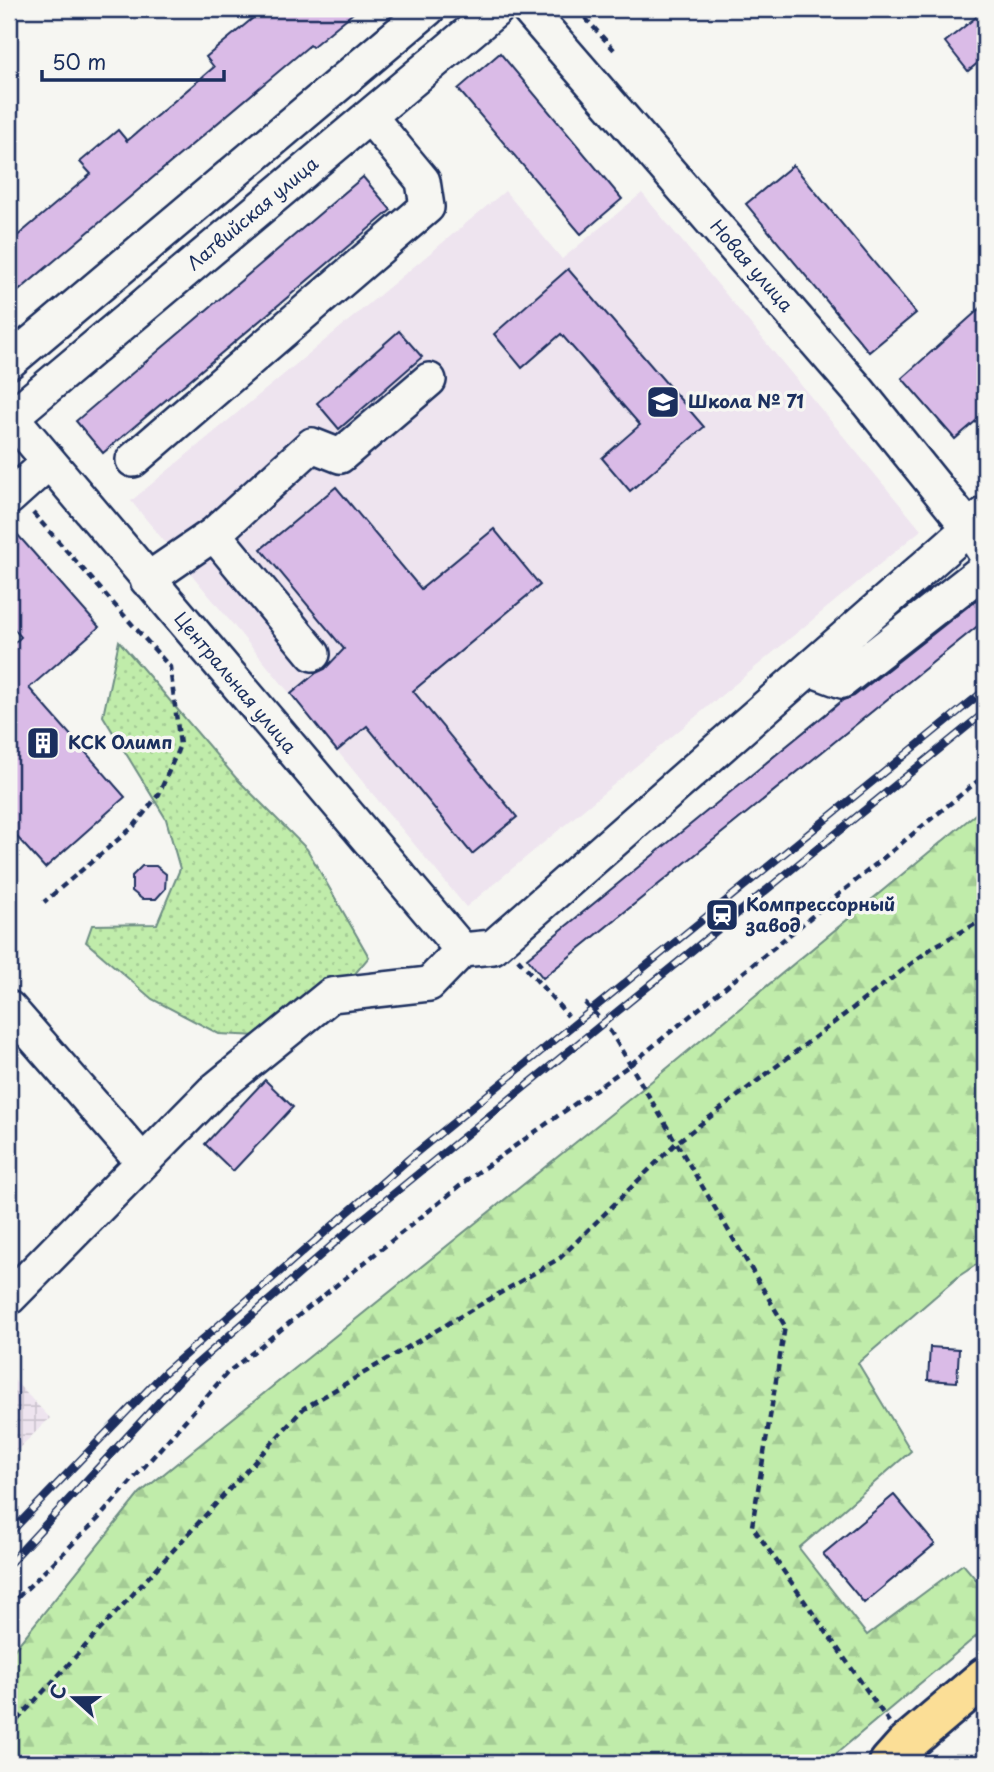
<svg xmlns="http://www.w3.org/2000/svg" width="994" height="1772" font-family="'Playpen Sans',sans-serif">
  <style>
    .built { fill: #eee4ef }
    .industrial { fill: url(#industrial-grid) }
    .forest { fill: url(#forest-firs); stroke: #6e8e84; stroke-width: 2 }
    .park { fill: url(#park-dots); stroke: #6e8e84; stroke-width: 2 }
    .building { fill: #dabbe7; stroke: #1b2f5e; stroke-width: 2 }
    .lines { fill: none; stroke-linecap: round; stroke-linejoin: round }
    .minor-casing { stroke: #1b2f5e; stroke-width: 38 }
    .major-casing { stroke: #1b2f5e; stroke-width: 44 }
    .path { stroke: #1b2f5e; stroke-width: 4.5; stroke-dasharray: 7 5; stroke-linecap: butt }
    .minor { stroke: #f6f6f2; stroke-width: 33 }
    .major { stroke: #fbde96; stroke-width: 38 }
    .rail-casing { stroke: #1b2f5e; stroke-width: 8 }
    .rail { stroke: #f6f6f2; stroke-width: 5; stroke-dasharray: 16; stroke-linecap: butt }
    .labels { text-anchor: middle; stroke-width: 7; stroke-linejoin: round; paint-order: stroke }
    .street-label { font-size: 18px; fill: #1b2f5e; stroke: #f6f6f2 }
    .poi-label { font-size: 18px; font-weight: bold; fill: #1b2f5e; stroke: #f6f6f2; text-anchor: start }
  </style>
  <defs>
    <pattern id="industrial-grid" width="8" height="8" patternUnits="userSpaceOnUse" patternTransform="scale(1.75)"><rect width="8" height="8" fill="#eee4ef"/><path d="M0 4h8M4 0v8" fill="none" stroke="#ccc4cf"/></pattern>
    <pattern id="forest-firs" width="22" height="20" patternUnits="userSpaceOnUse" patternTransform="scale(1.75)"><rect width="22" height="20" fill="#c0ecaa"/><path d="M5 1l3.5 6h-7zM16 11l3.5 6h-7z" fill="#a4cb95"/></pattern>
    <pattern id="park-dots" width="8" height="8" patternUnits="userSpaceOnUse" patternTransform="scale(1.75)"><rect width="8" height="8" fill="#c0ecaa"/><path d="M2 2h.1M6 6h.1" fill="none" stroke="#a4cb95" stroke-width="1.8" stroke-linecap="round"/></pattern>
  </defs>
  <rect width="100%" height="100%" fill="#f6f6f2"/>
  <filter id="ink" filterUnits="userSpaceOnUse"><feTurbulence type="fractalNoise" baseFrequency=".0143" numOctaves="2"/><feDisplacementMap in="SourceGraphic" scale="14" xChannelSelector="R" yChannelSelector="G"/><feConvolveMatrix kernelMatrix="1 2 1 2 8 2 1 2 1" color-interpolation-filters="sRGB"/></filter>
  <g filter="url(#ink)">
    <path class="built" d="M505,191L562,259L642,193L921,530L466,907L131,501Z"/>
    <path class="industrial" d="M9,1375L50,1418L9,1458Z"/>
    <path class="forest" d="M985,806V1259L959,1276L858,1363L911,1451L799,1548L867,1635L963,1564L985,1590V1629L825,1763H9V1656L140,1493L642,1089Z"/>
    <path class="park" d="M119,641L236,778L307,849L369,957L301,1038L219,1034L152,999L86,942L92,925L157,924L180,869L166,819L103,716Z"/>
    <path class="building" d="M264,9H358L312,47L310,45L9,299V243L91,174L80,162L118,130L127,141L214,67L206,57Z
      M985,10V57L968,71L945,42Z
      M500,53L622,199L581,234L458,89Z
      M793,165L916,313L869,352L746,204Z
      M363,177L391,210L103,453L76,421Z
      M568,269L704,427L630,491L602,458L640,425L561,334L522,368L494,334Z
      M985,304V413L955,439L902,378Z
      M399,331L422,357L339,429L317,403Z
      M336,487L421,589L494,529L540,585L413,691L517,817L472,854L367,726L337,751L291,694L316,673L325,669L344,649L261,549Z
      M9,525L99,627L29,688L125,797L45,868L9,828V648L21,637L9,623Z
      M985,593V620L543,978L527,958L843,700L854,696Z
      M142,866H156L166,874L165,889L156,899H142L132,891V876Z
      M265,1080L293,1107L233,1171L205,1144Z
      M930,1347L959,1349L957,1382L928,1380Z
      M894,1495L935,1544L864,1603L823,1554Z"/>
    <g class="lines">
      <defs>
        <path id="minor" d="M528,9L857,389L969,528L985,553
          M9,362L428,9
          M9,414L462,950
          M9,419L497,9
          M133,460L427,207L423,181L370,117
          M9,498L49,462
          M214,534L313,654
          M147,580L214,534L312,445L340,456L429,380
          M810,669L842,681L985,569
          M9,1008L142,1161
          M9,1298L212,1092L331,995L429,984L462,950L493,947L985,514"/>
        <path id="major" d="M889,1763L906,1744L985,1677"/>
      </defs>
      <use href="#minor" class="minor-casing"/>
      <use href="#major" class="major-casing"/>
      <path class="path" d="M577,9L617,53
        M33,513L170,667L180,745L159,794L134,826L44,902
        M518,959L568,1016
        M585,1003L603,1022L612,1034L785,1326L752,1526L889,1722
        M9,1606L98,1519L227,1373L471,1177L630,1065L985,775
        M9,1729L304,1408L560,1258L676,1143L933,947L985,919"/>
      <use href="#minor" class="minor"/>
      <use href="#major" class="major"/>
      <defs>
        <path id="rail" d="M9,1534L164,1373L411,1157L985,690
          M9,1564L184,1375L354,1226L985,712"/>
      </defs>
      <use href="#rail" class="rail-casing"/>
      <use href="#rail" class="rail"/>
    </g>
  </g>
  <defs>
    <symbol id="school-square" viewBox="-11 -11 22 22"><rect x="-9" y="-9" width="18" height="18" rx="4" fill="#1b2f5e" stroke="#f6f6f2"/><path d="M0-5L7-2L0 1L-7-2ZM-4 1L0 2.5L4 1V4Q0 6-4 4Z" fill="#fff"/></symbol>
    <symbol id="building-square" viewBox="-11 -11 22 22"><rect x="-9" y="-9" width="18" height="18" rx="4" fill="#1b2f5e" stroke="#f6f6f2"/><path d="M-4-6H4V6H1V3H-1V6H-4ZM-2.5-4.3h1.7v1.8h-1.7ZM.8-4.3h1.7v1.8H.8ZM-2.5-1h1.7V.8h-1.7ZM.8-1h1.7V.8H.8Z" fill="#fff"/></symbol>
    <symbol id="station-square" viewBox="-11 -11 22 22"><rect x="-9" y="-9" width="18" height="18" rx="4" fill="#1b2f5e" stroke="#f6f6f2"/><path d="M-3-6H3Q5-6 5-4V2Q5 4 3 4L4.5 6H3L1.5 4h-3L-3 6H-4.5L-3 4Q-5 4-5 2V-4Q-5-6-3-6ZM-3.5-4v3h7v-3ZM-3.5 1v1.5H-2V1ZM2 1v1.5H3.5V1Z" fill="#fff"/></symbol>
  </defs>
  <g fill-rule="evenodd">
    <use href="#school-square" x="644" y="383" width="38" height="38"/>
    <use href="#building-square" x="24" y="724" width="38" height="38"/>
    <use href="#station-square" x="703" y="896" width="38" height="38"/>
  </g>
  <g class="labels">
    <g class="street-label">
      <text transform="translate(253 214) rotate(-40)" y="6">Латвийская улица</text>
      <text transform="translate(751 266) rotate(49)" y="6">Новая улица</text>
      <text transform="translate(235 683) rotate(50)" y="6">Центральная улица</text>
    </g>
    <g class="poi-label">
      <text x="688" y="408">Школа № 71</text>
      <text x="68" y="749">КСК Олимп</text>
      <text x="746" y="911">Компрессорный<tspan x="746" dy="21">завод</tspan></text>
    </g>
  </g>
  <rect width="994" height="1772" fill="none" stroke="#f6f6f2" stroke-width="35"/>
  <rect x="18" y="18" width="959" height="1737" fill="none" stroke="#1b2f5e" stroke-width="2.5" filter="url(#ink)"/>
  <g transform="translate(74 1698) rotate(291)" stroke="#f6f6f2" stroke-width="5" paint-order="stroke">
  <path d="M0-5L12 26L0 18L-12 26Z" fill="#1b2f5e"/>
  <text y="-10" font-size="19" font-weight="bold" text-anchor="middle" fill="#1b2f5e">С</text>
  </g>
  <path d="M42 70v10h182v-10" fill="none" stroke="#1b2f5e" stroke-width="3.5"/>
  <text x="52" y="70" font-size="21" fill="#1b2f5e" stroke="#f6f6f2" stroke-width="5" paint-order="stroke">50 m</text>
</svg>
